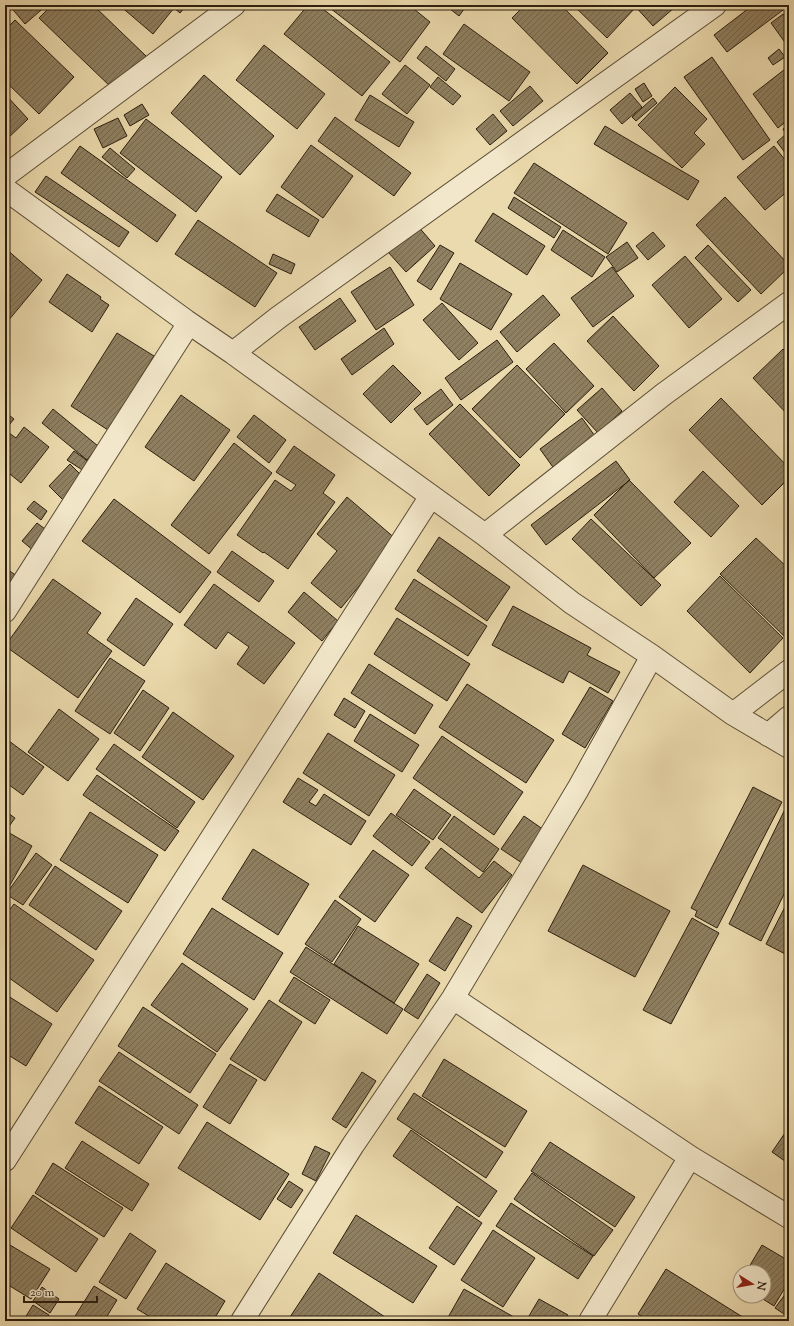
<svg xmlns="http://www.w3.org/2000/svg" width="794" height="1326" font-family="'Sorts Mill Goudy',serif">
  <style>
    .building { fill: url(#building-hatch); stroke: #2c1f0f }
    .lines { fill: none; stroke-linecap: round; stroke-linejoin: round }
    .minor-casing { stroke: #5c4e36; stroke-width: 24 }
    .minor { stroke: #f2e7ca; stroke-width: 22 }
  </style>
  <defs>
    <pattern id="building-hatch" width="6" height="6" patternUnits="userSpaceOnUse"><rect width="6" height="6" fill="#8f8061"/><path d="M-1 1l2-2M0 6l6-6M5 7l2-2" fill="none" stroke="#75684e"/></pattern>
  </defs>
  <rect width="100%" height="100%" fill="#ebdaad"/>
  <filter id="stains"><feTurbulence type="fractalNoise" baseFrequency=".005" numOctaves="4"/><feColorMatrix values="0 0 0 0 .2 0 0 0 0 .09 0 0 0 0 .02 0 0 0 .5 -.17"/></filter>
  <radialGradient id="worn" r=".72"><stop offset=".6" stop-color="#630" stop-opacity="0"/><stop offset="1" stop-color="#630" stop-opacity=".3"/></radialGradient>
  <path class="building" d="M9,5H47L25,24Z
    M52,5H93L146,56L113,89L39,18Z
    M119,5H187L180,13L174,8L153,34Z
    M308,5H318L390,62L362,96L284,34Z
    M326,5H409L430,22L400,62Z
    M445,5H467L459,16Z
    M525,5H561L608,53L577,84L512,18Z
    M573,5H632L635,8L607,38Z
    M634,5H671L674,8L653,26Z
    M753,5H779L783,10L727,52L714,35Z
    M783,14L789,23V48L771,23Z
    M5,20L10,25L15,20L74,77L39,114L5,81Z
    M464,24L530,72L509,101L443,54Z
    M264,45L325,94L297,129L236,80Z
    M426,46L455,69L446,81L417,58Z
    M779,49L785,57L773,65L768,58Z
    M712,57L770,140L743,160L684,77Z
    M405,65L430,85L407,114L382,94Z
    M789,66V119L778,128L753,94Z
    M204,75L274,136L240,175L171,113Z
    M438,77L461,96L453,105L430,87Z
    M644,83L652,96L643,102L635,89Z
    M530,86L543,101L513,126L500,111Z
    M675,87L707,119L694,133L705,144L682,168L638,125Z
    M630,93L642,107L622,124L610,110Z
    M5,94L28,119L5,141Z
    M370,95L414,122L399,147L355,120Z
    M653,98L657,103L636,121L632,117Z
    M142,104L149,115L130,126L124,115Z
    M493,114L507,131L490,145L476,129Z
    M335,117L411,173L394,196L318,141Z
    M118,118L127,136L103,148L94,129Z
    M146,119L222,177L196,212L120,153Z
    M789,123V158L777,142L786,134L783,129Z
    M605,126L699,181L688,200L594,144Z
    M311,145L353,176L323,218L281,187Z
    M80,146L176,215L157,242L61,173Z
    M774,146L789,165V190L765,210L737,177Z
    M110,148L135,169L127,178L102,157Z
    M534,163L627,223L608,254L514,193Z
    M46,176L129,232L119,247L35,192Z
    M277,194L319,220L309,237L266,211Z
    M514,197L561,227L554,238L508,208Z
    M725,197L789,265V267L761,294L696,225Z
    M493,213L545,246L527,275L475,241Z
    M198,220L277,273L255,307L175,254Z
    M417,225L435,246L406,272L388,252Z
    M563,230L605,257L592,277L551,250Z
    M653,232L665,246L648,260L636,246Z
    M627,242L638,258L617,272L606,257Z
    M440,245L454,253L431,290L417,281Z
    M708,245L751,290L738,302L695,258Z
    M6,249L42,280L8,321L5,318V251Z
    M273,254L295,264L291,274L269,264Z
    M685,256L722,299L689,328L652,285Z
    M460,263L512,294L491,330L440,299Z
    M390,267L414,305L376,330L351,292Z
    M612,267L634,296L593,327L571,298Z
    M67,274L101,297L100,299L109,305L92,332L49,302Z
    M543,295L560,315L517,352L500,332Z
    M340,298L356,321L315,350L299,327Z
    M442,303L478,343L459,360L423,320Z
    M613,316L659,366L634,391L587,341Z
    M384,328L394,344L352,375L341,359Z
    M117,333L154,356L108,430L71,406Z
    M497,340L513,362L461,400L445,378Z
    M554,343L594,386L566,413L526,369Z
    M783,349L789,355V416L753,378Z
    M393,365L421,393L391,423L363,394Z
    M517,365L565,414L520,458L472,409Z
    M602,388L622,411L598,433L577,410Z
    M441,389L453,405L427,425L414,409Z
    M181,395L230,430L194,481L145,447Z
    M721,398L789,468V478L762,505L689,430Z
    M460,404L520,465L489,496L429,434Z
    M53,409L98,446L87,460L42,423Z
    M5,412L14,419L5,430L16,438L24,427L49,447L21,483L5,470Z
    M254,415L286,440L269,463L237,437Z
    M582,418L597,439L555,470L540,449Z
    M234,443L272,473L209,554L171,525Z
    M294,446L335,475L323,493L335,502L288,569L264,552L263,553L237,535L275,480L291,491L296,485L276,472Z
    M74,451L93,465L87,473L67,460Z
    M616,461L630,480L546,545L531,525Z
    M70,464L85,479L64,501L49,486Z
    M703,471L739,506L711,537L674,502Z
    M629,480L691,543L654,578L594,515Z
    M347,497L397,540L341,608L311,583L337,551L317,534Z
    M114,499L211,572L180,613L82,541Z
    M34,501L47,511L41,520L27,509Z
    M591,519L661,585L641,606L572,539Z
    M37,523L49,532L34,551L22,541Z
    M5,530L9,533L5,538Z
    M439,537L510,587L487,621L417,571Z
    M756,538L789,569V637L787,639L720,574Z
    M232,551L274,581L259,602L217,572Z
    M5,568L17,576L5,593Z
    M720,576L783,638L750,673L687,611Z
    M53,579L101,613L87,633L112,651L78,698L5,646Z
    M414,579L487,626L468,656L395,609Z
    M214,584L295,643L264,684L237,664L249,647L228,632L216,649L184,625Z
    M304,592L338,621L322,641L288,612Z
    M136,598L173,624L144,666L107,640Z
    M513,606L591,648L587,655L620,672L608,693L569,671L563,683L492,645Z
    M397,618L470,664L447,701L374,654Z
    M110,658L145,681L110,734L75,711Z
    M369,664L433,705L415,734L351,693Z
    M467,684L554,740L526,783L439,727Z
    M590,687L613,701L585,748L562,734Z
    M143,690L169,708L140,751L114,733Z
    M344,698L365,711L355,728L334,715Z
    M59,709L99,739L68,781L28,752Z
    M173,712L234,756L203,800L142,757Z
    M370,714L419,745L402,772L354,741Z
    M328,733L395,775L369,816L303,773Z
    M442,736L523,792L494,835L413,778Z
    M5,738L44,767L23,795L5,782Z
    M114,744L195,802L177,828L96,769Z
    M97,775L179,831L165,851L83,795Z
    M298,778L318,790L309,802L316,806L324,794L366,821L351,845L283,802Z
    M753,787L782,802L717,928L695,916L697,911L691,908Z
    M414,789L451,815L433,840L396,815Z
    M789,801V884L761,941L729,924Z
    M5,811L15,818L5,832Z
    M90,812L158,855L128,903L60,860Z
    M391,813L430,842L412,866L373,836Z
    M454,816L499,849L483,872L438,838Z
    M524,816L544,830L522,863L501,849Z
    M6,831L32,846L6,892H5Z
    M441,848L479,878L494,861L512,875L482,913L425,868Z
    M253,849L309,884L278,935L222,899Z
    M373,850L409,875L375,922L339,897Z
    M36,853L52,865L23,905L6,894Z
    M583,865L670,911L635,977L548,931Z
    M55,866L122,911L96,950L29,905Z
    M789,899V956L766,944Z
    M335,900L361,919L332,962L305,944Z
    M14,904L94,960L57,1012L5,975V916Z
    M212,908L283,953L254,1000L183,954Z
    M457,917L472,926L445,971L429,961Z
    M692,918L719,933L671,1024L643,1010Z
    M358,926L419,964L394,1003L334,964Z
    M306,947L403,1009L387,1034L290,972Z
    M182,963L248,1009L217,1052L151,1005Z
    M427,974L440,983L418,1019L404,1010Z
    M294,977L330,1000L315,1024L279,1001Z
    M5,994L52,1024L26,1066L5,1053Z
    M269,1000L302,1022L265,1081L230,1059Z
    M143,1007L216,1054L190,1093L118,1046Z
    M119,1052L198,1105L179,1134L99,1081Z
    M444,1059L527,1111L505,1147L422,1096Z
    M230,1064L257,1080L230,1124L203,1107Z
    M362,1072L376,1081L346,1128L332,1119Z
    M99,1086L163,1127L139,1164L75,1123Z
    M414,1093L503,1152L486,1178L397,1119Z
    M207,1122L289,1174L260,1220L178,1168Z
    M789,1127V1164L772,1152Z
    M411,1130L497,1191L479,1217L393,1156Z
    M82,1141L149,1184L132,1211L65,1168Z
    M550,1142L635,1197L615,1227L531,1171Z
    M315,1146L330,1153L316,1181L302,1174Z
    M53,1163L123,1208L104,1237L35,1193Z
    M532,1173L613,1230L594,1256L514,1199Z
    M289,1181L303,1190L291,1208L277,1199Z
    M33,1195L98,1239L76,1272L11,1228Z
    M511,1203L593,1256L578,1279L496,1226Z
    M457,1206L482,1223L454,1265L429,1248Z
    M356,1215L437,1266L413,1303L333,1253Z
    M493,1230L535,1258L503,1307L461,1280Z
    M130,1233L156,1251L126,1299L99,1282Z
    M5,1242L50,1269L31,1299L5,1283Z
    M762,1245L789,1261V1281L774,1306L758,1296H764V1272H746Z
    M166,1263L225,1301L213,1321H157L137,1309Z
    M666,1269L749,1321H649L638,1314Z
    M319,1273L391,1321H297L290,1317Z
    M94,1286L117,1300L104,1321H72Z
    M42,1287L59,1299L50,1313L33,1301Z
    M464,1289L521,1321H446Z
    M789,1289V1313L787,1316L775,1308Z
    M539,1299L568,1315L565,1321H526Z
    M33,1305L49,1315L46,1321H23Z"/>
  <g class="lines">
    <defs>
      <path id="minor" d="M5,176L234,5
        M5,189L186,321L233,353L485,535L572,603L652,656L733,714L789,747
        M233,353L279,317L715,5
        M485,535L664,394L789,303
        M5,611L189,323
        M733,714L789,671
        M768,735L789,717
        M453,998L690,1157L789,1217
        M5,1160L431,496
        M242,1321L353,1145L453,998L578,789L652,656
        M590,1321L690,1157"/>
    </defs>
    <use href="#minor" class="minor-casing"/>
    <use href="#minor" class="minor"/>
  </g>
  <rect width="794" height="1326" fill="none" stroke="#ebdaad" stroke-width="20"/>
  <rect x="6" y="6" width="782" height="1314" fill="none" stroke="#2c1f0f" stroke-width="2"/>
  <rect x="10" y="10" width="774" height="1306" fill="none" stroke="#2c1f0f"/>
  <g transform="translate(752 1284) rotate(101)"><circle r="19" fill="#f2e7ca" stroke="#a3977f"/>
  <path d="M0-3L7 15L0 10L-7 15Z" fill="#8f2418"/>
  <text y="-6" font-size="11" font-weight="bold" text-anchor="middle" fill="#2c1f0f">N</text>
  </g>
  <path d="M24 1296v6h73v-6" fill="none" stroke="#2c1f0f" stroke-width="2"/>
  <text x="30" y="1296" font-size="12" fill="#2c1f0f" stroke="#f2e7ca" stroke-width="3" paint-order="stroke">20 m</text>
  <rect width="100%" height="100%" filter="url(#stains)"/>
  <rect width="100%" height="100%" fill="url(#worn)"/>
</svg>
